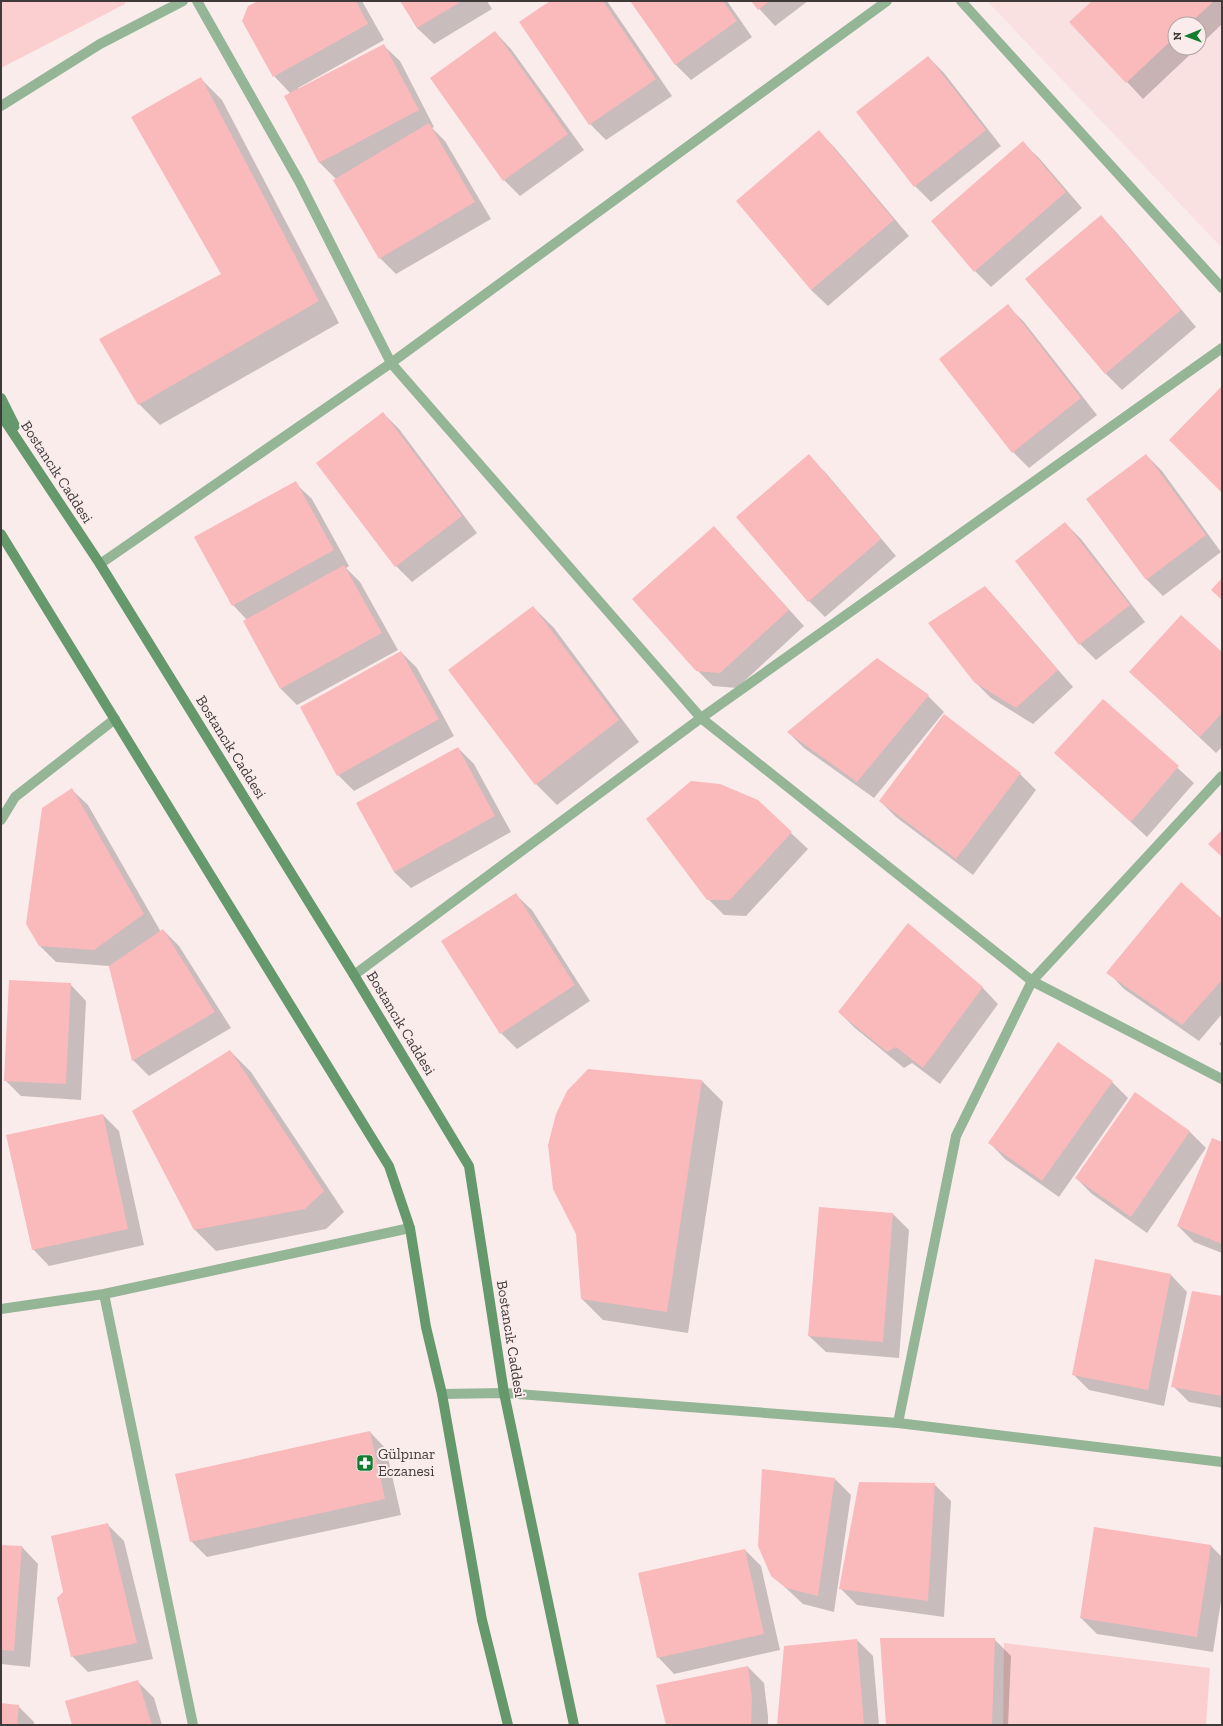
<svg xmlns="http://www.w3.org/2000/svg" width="1223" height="1726" font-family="'Zilla Slab',serif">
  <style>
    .built { fill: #f9e0e1; fill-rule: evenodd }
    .green { fill: #fbcecf }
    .shadow { fill: #0003 }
    .building { fill: #fab9bb }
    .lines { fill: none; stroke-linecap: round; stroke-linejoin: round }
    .minor { stroke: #94b596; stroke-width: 10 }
    .tertiary { stroke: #94b596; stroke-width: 10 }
    .secondary { stroke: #65986b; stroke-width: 10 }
    .labels { text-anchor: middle; stroke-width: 4; stroke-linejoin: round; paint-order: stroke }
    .street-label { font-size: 15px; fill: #3f3939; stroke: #fbecec }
    .poi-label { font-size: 15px; fill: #3f3939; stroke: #fbecec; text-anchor: start }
  </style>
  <rect width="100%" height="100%" fill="#fbecec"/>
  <path class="built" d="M987,1H1222V248ZM1175,24H1199V48H1175Z"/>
  <path class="green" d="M1,1H125V4L1,68Z
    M1004,1643L1210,1668L1206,1725H1003Z"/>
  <path class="shadow" d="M260,1H362L384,40L298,88L299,90L383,45L400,61L434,127L432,128L445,141L491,219L396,274L380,258L336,179L320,163L285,97L291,94L274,76Z
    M401,1H487L492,9L434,44L417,28Z
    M552,1H607L672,96L606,140L590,124L521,22Z
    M632,1H727L752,37L691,80L675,64Z
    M752,1H808L775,26Z
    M1094,1H1222V24L1199,46V24H1175V48H1197L1143,99L1071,22Z
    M495,32L511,49L584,150L520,196L504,180Z
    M928,57L944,73L1001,146L931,202L915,186Z
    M201,79L222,100L339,323L160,425L139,404L222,274Z
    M819,132L835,148L909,236L828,306L811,290Z
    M1022,142L1039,158L1082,208L991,287L975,271Z
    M1101,216L1117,233L1196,327L1122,390L1106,374L1027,279Z
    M1008,306L1024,322L1097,415L1029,468L1013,452Z
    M383,413L399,429L477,533L412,582L396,566L318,463Z
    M1146,455L1162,471L1221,552L1163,596L1147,580L1087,499Z
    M808,456L825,472L896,556L825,617L809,601Z
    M295,483L312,499L349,566L346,568L360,582L398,650L297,705L281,689L244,621L247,620L233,605Z
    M1065,523L1081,539L1145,622L1096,660L1080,644Z
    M714,527L804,626L737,688L713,686L697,670Z
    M985,587L1001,604L1073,687L1033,724L991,698L974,681Z
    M533,607L554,628L639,742L557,805L536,784Z
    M401,652L417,668L454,736L354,791L338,775Z
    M1222,654V747L1216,753L1130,672Z
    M928,696L944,712L874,798L804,748L788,732Z
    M1103,700L1194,783L1147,837L1056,753Z
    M458,748L474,764L511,832L411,888L394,872Z
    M1020,774L1036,790L973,875L896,817L880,801Z
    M71,789L88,805L161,932L163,930L179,946L231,1028L149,1076L133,1060L109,966L56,962L40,946Z
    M757,801L808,849L746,916L724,915L708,899Z
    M515,894L532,910L590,1001L517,1049L501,1033Z
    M1222,920V1014L1199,1041L1124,989L1108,972Z
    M70,984L86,1001L81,1100L21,1096L5,1080Z
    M982,987L998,1004L940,1084L912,1063L904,1068L855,1028L839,1012Z
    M1222,1040V1047L1219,1044Z
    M230,1051L251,1072L344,1212L326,1229L216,1251L195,1230Z
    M702,1081L723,1102L688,1333L603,1320L582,1299Z
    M1112,1082L1128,1098L1059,1197L1005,1159L989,1142Z
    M1135,1093L1190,1132L1206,1148L1147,1233L1092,1194L1076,1178Z
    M103,1115L119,1131L144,1245L49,1266L33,1249Z
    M1222,1143V1253L1194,1242L1178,1226Z
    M820,1208L893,1214L909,1230L899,1358L826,1352L809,1336Z
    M1171,1275L1187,1292L1164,1406L1089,1390L1073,1374Z
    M1222,1297V1408L1189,1402L1173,1386Z
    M370,1432L386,1449L401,1515L207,1557L191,1541Z
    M835,1479L851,1495L834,1612L803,1604L772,1575Z
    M934,1484L951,1501L944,1617L857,1605L841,1589Z
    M108,1525L124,1541L153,1659L88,1672L72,1656L64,1592Z
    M1095,1528L1211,1546L1222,1557V1595L1213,1652L1097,1634L1081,1618Z
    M1,1546L22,1547L38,1564L30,1667L1,1664Z
    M745,1550L761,1566L780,1650L674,1674L658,1657Z
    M994,1639L1011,1656L1008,1725H887Z
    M857,1640L873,1656L879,1725H778Z
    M748,1667L764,1683L768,1716V1725H667Z
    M137,1681L154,1698L162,1725H73Z
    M1,1704L18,1706L34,1722V1725H1Z"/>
  <path class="building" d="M258,1H356L368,24L273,77L242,21L248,6Z
    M400,1H462L417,28Z
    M550,1H603L656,79L589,125L519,22Z
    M630,1H723L737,21L675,65Z
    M751,1H770L758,10Z
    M1092,1H1214L1189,24H1175V37L1126,83L1069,22Z
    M495,31L568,134L503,181L430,78Z
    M384,44L419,110L319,163L284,96Z
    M928,56L986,130L914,187L856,112Z
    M201,77L319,301L138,405L99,339L221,274L131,117Z
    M429,123L475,202L379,259L333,180Z
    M819,130L894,220L811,290L736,201Z
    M1023,141L1066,192L974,272L931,221Z
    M1101,215L1181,310L1105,374L1025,279Z
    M1008,304L1081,398L1012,453L939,359Z
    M1222,386V493L1169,440Z
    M383,412L462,516L395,567L316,463Z
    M809,454L881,539L808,602L736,517Z
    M1146,454L1206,535L1146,580L1086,499Z
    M296,481L334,550L232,606L194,537Z
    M1065,522L1130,605L1079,645L1015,561Z
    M714,526L789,610L720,673L696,671L632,599Z
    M344,565L382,633L280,689L243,621Z
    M1222,578V600L1211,590Z
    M985,586L1058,670L1016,708L974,682L928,623Z
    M533,606L619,720L535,785L448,670Z
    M1181,615L1222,652V713L1200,737L1129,672Z
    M401,651L439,719L337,776L300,707Z
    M877,658L929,695L857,782L787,732Z
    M1103,699L1179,766L1131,822L1054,753Z
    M944,714L1021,773L956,859L879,801Z
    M458,747L495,816L394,872L356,803Z
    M691,781L720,784L758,800L792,832L730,900H707L646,819Z
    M72,788L144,914L94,950L39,946L26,924L42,808Z
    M1222,830V857L1208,844Z
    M1181,882L1222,919V980L1182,1025L1106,973Z
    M516,893L575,985L500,1034L441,941Z
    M908,923L983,987L923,1068L896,1047L887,1052L838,1012Z
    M163,929L215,1012L132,1061L109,966Z
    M9,980L71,983L66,1084L4,1081Z
    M1058,1042L1113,1081L1042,1181L988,1143Z
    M230,1050L324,1191L305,1209L194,1230L132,1111Z
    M588,1069L702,1080L667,1312L581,1299L576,1234L553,1189L548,1145L556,1114L567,1091Z
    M1135,1092L1190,1131L1131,1217L1075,1178Z
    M103,1114L128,1229L32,1250L6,1135Z
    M1212,1138L1222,1142V1244L1177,1226Z
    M819,1207L893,1213L883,1342L808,1336Z
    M1095,1259L1171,1274L1148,1390L1072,1375Z
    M1192,1291L1222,1296V1396L1171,1387Z
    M370,1431L385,1499L190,1542L175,1474Z
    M762,1469L835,1478L818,1596L786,1588L771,1576L758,1546Z
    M859,1482L935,1483L928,1601L839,1589Z
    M108,1523L137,1643L71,1657L57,1598L63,1592L51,1536Z
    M1094,1527L1211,1545L1197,1637L1080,1618Z
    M1,1545L22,1546L14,1651L1,1650Z
    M745,1549L764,1634L657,1658L638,1573Z
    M880,1638H995L992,1725H886Z
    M857,1639L864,1725H777L784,1646Z
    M748,1666L752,1699L751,1725H666L656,1685Z
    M138,1680L152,1725H72L65,1701Z
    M1,1703L19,1705L17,1725H1Z"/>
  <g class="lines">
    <path class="minor" d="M197,1L299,181L391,363L701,718L1032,981L1222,1079
      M961,1L1222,288
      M1,106L100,44L183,1
      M100,564L391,363L887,1
      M1,820L15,797L115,719
      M354,975L701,718L1222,348
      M104,1294L193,1725
      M1,1309L104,1294L410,1228
      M898,1423L956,1136L1032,981L1222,776"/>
    <path class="tertiary" d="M442,1394L504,1393L898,1423L1222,1462"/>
    <path class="secondary" d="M1,398L15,426
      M1,415L100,564L354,975L469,1166L504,1393L574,1725
      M1,534L389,1166L410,1228L426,1327L442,1394L482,1620L508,1725"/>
  </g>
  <defs>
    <symbol id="pharmacy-square" viewBox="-11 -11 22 22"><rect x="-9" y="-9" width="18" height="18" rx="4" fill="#127c30" stroke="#fbecec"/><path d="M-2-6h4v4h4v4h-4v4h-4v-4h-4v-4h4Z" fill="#fff"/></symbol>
  </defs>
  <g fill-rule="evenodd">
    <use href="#pharmacy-square" x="355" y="1453" width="20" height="20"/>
  </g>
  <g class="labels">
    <g class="street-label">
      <text transform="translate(57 472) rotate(57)" y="5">Bostancık Caddesi</text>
      <text transform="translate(231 747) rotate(58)" y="5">Bostancık Caddesi</text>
      <text transform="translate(401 1023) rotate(59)" y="5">Bostancık Caddesi</text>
      <text transform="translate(511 1339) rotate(81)" y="5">Bostancık Caddesi</text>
    </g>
    <g class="poi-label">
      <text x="378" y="1459">Gülpınar<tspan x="378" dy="17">Eczanesi</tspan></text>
    </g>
  </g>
  <rect width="1223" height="1726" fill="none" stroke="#3f3939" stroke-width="4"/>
  <g transform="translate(1187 36) rotate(269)"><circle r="19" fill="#fbecec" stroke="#b0a4a4"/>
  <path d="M0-3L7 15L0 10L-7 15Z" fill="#127c30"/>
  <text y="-6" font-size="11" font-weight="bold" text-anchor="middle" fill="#3f3939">N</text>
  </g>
</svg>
